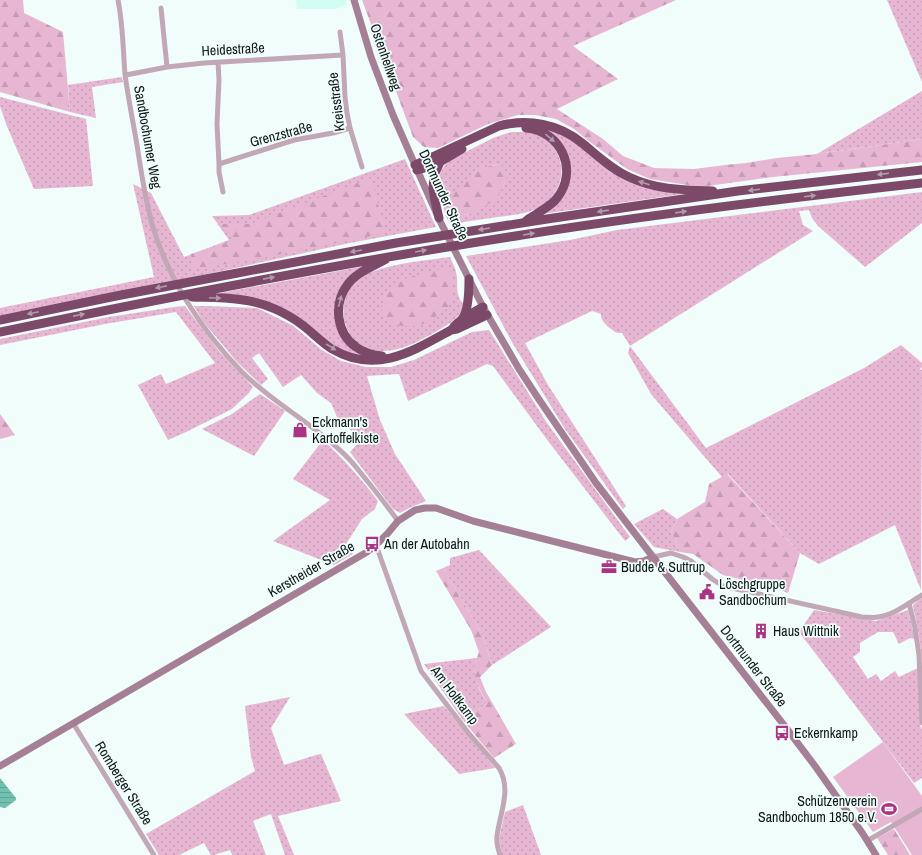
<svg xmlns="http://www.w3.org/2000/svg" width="922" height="855" font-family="'Archivo Narrow',sans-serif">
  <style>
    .built { fill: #d2fdf3 }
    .grass { fill: url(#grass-dots) }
    .forest { fill: url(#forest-firs) }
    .pitch { fill: #e7b6d3 }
    .water { fill: url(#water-rules) }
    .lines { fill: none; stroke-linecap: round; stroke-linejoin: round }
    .street { stroke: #c2a7b6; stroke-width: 5 }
    .secondary { stroke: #a57f95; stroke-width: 7 }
    .highway { stroke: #7d4969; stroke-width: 9 }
    .oneway { fill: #b19aaa }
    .labels { text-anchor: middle; stroke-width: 3.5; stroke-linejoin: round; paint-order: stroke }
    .street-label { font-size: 14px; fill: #0b1715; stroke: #f0fdfa }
    .poi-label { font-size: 14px; fill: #0b1715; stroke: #f0fdfa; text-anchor: start }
  </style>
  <defs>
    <pattern id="grass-dots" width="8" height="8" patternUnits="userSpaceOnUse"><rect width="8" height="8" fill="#e7b6d3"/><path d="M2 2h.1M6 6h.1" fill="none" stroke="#c59cb4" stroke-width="1.8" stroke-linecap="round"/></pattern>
    <pattern id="forest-firs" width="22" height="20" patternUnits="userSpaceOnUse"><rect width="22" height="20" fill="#e7b6d3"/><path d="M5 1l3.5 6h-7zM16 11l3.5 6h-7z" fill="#c59cb4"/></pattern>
    <pattern id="water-rules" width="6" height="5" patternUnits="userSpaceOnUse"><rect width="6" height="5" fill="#71c1b1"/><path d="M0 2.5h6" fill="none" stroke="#60a597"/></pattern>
  </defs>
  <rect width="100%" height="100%" fill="#f0fdfa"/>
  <path class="built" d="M296,0H346L347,4L336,9H297Z"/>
  <path class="grass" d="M887,0H922V82Z
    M122,77L123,82L92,87L96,118L70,112L68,85Z
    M922,91V139L817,154Z
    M0,97L86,119L93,186L34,189L6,124L0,106Z
    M535,125L569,137L605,167L690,193L542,214L565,190L563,150Z
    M511,132C520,132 530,131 538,135C568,148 569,189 542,205C530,214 513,215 498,217C482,219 466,222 450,224L446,217L469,214L498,194L504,185L506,175L498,164L486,167L476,172L443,206L442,183L439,177L441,171L445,165L452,159L493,138Z
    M405,159L436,227L350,243L189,278L0,317V308L154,277L133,184L151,193L184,257L229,240L212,216L249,215Z
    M922,192V223L865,267L818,226L812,218L809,210L799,211L803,225L813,231L630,346L706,448L864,368L901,345L922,363V367L920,369L922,370L921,590L895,525L819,564L800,553L728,474L722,477L697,448L651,394L628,353L630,346L622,333C620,333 617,333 615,332C609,328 600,321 601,314L592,311L525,343L548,385L626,506L623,509L565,429L513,344L466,256L570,240L617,230Z
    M450,257C452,262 455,267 456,272C459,283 454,296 464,304C463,307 462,310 461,312C455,322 441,328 432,334C417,342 401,351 383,351C343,353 329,299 361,277C368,273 376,270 384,268C405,262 428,260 450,257Z
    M365,266L343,287V335L378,357L344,352L296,318L215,294Z
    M185,306L219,351L253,387L249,393L232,409L186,432L168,440L138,385L161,374L166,384L215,363L176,312L105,324L0,345V339L109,317L174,307Z
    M194,306H207L257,308L292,325L322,350L341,361L366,367H391L414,360L472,332L489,330L547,423L630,537L625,541L548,441L493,366L487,364L408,401L399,374L367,376L380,420L395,454L426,501L411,507L400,513L393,509L350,452L361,440L337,417L331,403L317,393L301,375L283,387L259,353L252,358L268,379L261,385L237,362L202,320Z
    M260,394L285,411L254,456L202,429L232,414Z
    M323,440C344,459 361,479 378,501L375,509L362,519L346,544L353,554L334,565L273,541L330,500L293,479Z
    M663,509L677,519L671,531L680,552L654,547L634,524Z
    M479,550L551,627L492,665L483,636L443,568L450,565V558Z
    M922,598V663C921,644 917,625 913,606L914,604Z
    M814,610L876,621L908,610L915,639L910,638L899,644L893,632H878L860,643V652L853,657L868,679L876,674L881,681L895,671L899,677L918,668L920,725L922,730V778L914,783L883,742L799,632Z
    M477,658C470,676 480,689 487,704L462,719L424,664Z
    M290,697L271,728L284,765L316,755L321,754L341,801L278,816L294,855H285L271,814L253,821L266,855H232L230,850L214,855H211L204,843L179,855H159L146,834L255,771L251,757L245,706Z
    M444,706L495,768L459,774L404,714Z
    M523,805L541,855H502L499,839L505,812Z"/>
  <path class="forest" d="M0,0H23L24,13L63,32L70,112L0,92Z
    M362,0H676L573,46L618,79L557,109L603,139L623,156L654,168L694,169L725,165L746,163L777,158L817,154L922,139V162L773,177L700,187L650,179L627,169L590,142L574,129L556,119L535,115H518L488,124L438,148L424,147L413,137Z
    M498,164L504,167C505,170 506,173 506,176C505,194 484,210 468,214C461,216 453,216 446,217L443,206C452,196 466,179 477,171C483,167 491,166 498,164Z
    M371,178L386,233L276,255L192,270L191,254L236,240L217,224H250Z
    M449,267L452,279L453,294L448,307L430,321L417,326H402L390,323L383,315L381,307L385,295L392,288L404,279L417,275Z
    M0,414L15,435L0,439Z
    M727,474L800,553L788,593L775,588L723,575L693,554L680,552L671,531L677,519L705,502L709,484Z
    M443,568L483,636L492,665L480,677L486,692L516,744L494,758L462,719L487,704L475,679L474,666L479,652L471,630L436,571Z
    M894,829L910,855H888L877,838Z"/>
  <path class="pitch" d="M883,742L922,796V855H912L891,822L873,832L833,777Z"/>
  <path class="water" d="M0,778L16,798V800L5,808L0,807Z"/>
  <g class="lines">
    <path class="street" d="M118,0C123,25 123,49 125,74C128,98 133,121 137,145C141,171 145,198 152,224C168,279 202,331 242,372C274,404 316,425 348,458C352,462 356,467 360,472C373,488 386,504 398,521
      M161,8L167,67
      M340,32L343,55L345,97L347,113L350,128L362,167
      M218,62L219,80L217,124L219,164L294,140L333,133L350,128
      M126,75L167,67L204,63L343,55
      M219,164V172L223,192
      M376,545L421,671L470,735L499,768C512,790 500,812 497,836C496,842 498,849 500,855
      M653,557L671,553L683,557L691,561L712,579L723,586L862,617C868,617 873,618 878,617C894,615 909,603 922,595
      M909,603L915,628L919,655L922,723
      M73,723L154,855
      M867,841L922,809"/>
    <path class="secondary" d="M354,0L371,57L393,115L415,165L440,221L483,307L519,369L538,398L596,483L653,557L787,729L815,766L863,834L876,855
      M0,766L367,552L376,545L388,533L398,521L415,510L425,508H436L473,521L635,562L644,561L653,557"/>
    <path class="highway" d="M415,165L499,126C528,118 559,124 582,143C597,155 611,169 629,177C657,190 683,190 713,191
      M417,170L432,166L440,162
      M439,218L435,201L433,188L434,175L440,162L462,149
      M525,222C528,219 531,217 535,215C543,209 551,206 557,198C579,170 561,131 526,128
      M192,297C220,298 249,297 275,309C284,313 293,318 301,324C312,332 321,342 332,349C376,375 413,351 451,330L457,329L487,315
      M462,319L483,307
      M0,320L116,296L227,275L396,243L547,219L738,191L922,170
      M453,328C455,324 459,323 462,319C469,311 469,289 469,279
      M0,332C173,296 347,262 522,235C655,214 788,198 922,183
      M382,356C373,355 364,353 356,347C336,333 333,303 348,284C357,272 374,266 386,259"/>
  </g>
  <defs><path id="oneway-solid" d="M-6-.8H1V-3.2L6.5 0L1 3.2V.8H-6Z"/></defs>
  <g class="oneway">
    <use href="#oneway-solid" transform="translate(550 138) rotate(40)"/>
    <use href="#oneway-solid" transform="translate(883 174) rotate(173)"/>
    <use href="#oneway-solid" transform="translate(644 183) rotate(-162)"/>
    <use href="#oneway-solid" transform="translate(754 190) rotate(173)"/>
    <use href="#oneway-solid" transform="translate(810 196) rotate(-7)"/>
    <use href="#oneway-solid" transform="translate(603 211) rotate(172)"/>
    <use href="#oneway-solid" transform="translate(681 212) rotate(-8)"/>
    <use href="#oneway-solid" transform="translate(484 229) rotate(171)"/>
    <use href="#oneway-solid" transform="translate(529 234) rotate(-9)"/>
    <use href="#oneway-solid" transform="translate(356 251) rotate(170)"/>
    <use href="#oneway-solid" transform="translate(421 251) rotate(-10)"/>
    <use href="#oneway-solid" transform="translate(269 278) rotate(-11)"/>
    <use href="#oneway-solid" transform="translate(161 287) rotate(169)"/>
    <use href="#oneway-solid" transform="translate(215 298) rotate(2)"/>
    <use href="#oneway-solid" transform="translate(340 301) rotate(-76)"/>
    <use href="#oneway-solid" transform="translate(33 313) rotate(168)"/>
    <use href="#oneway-solid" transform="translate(79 315) rotate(-11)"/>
    <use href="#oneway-solid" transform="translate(331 347) rotate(32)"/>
  </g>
  <defs>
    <symbol id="shop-bare" viewBox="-9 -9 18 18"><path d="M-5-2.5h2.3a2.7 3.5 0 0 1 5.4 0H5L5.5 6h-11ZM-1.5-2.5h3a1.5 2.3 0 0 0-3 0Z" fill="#ac3286" stroke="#f0fdfa" stroke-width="2.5" paint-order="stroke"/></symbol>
    <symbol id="bus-bare" viewBox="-9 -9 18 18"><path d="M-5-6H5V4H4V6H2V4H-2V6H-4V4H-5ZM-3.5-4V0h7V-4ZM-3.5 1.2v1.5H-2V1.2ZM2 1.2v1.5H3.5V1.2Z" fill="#ac3286" stroke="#f0fdfa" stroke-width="2.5" paint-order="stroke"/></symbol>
    <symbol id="office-bare" viewBox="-9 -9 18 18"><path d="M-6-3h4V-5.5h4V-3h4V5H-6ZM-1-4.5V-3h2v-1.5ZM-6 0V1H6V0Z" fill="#ac3286" stroke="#f0fdfa" stroke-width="2.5" paint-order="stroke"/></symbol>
    <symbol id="civic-bare" viewBox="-9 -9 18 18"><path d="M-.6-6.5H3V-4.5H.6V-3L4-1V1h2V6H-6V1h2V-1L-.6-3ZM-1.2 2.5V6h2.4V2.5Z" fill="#ac3286" stroke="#f0fdfa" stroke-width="2.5" paint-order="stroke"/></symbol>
    <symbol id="building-bare" viewBox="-9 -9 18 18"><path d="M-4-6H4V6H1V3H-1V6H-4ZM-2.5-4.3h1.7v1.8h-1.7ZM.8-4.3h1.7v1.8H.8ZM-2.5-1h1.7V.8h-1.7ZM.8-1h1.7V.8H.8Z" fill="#ac3286" stroke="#f0fdfa" stroke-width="2.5" paint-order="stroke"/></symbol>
    <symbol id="stadium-bare" viewBox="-9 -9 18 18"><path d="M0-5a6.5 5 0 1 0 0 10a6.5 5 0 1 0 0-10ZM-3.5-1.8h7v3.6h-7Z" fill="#ac3286" stroke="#f0fdfa" stroke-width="2.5" paint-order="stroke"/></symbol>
  </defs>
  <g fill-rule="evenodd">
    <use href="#shop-bare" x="289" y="419" width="22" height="22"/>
    <use href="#bus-bare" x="361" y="533" width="22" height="22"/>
    <use href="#office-bare" x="598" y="556" width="22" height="22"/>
    <use href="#civic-bare" x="696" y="581" width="22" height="22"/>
    <use href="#building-bare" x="750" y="620" width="22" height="22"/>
    <use href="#bus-bare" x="771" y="722" width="22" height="22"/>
    <use href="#stadium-bare" x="878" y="798" width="22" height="22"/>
  </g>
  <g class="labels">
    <g class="street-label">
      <text transform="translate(233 49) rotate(-3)" y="5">Heidestraße</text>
      <text transform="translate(386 57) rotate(71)" y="5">Ostenhellweg</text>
      <text transform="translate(336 102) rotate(-97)" y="5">Kreisstraße</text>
      <text transform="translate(281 134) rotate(-15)" y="5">Grenzstraße</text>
      <text transform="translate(148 137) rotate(80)" y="5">Sandbochumer Weg</text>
      <text transform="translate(444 195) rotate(65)" y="5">Dortmunder Straße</text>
      <text transform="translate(311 569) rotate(-30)" y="5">Kerstheider Straße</text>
      <text transform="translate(754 666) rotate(52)" y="5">Dortmunder Straße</text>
      <text transform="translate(455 695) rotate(53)" y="5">Am Holtkamp</text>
      <text transform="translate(124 783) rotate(58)" y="5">Romberger Straße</text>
    </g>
    <g class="poi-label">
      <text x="312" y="427">Eckmann's<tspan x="312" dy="16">Kartoffelkiste</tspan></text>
      <text x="384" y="549">An der Autobahn</text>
      <text x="621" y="572">Budde &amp; Suttrup</text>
      <text x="719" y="589">Löschgruppe<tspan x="719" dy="16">Sandbochum</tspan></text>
      <text x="773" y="636">Haus Wittnik</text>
      <text x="794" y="738">Eckernkamp</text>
      <text x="877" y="806" text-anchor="end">Schützenverein<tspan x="877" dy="16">Sandbochum 1850 e.V.</tspan></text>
    </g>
  </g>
</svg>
